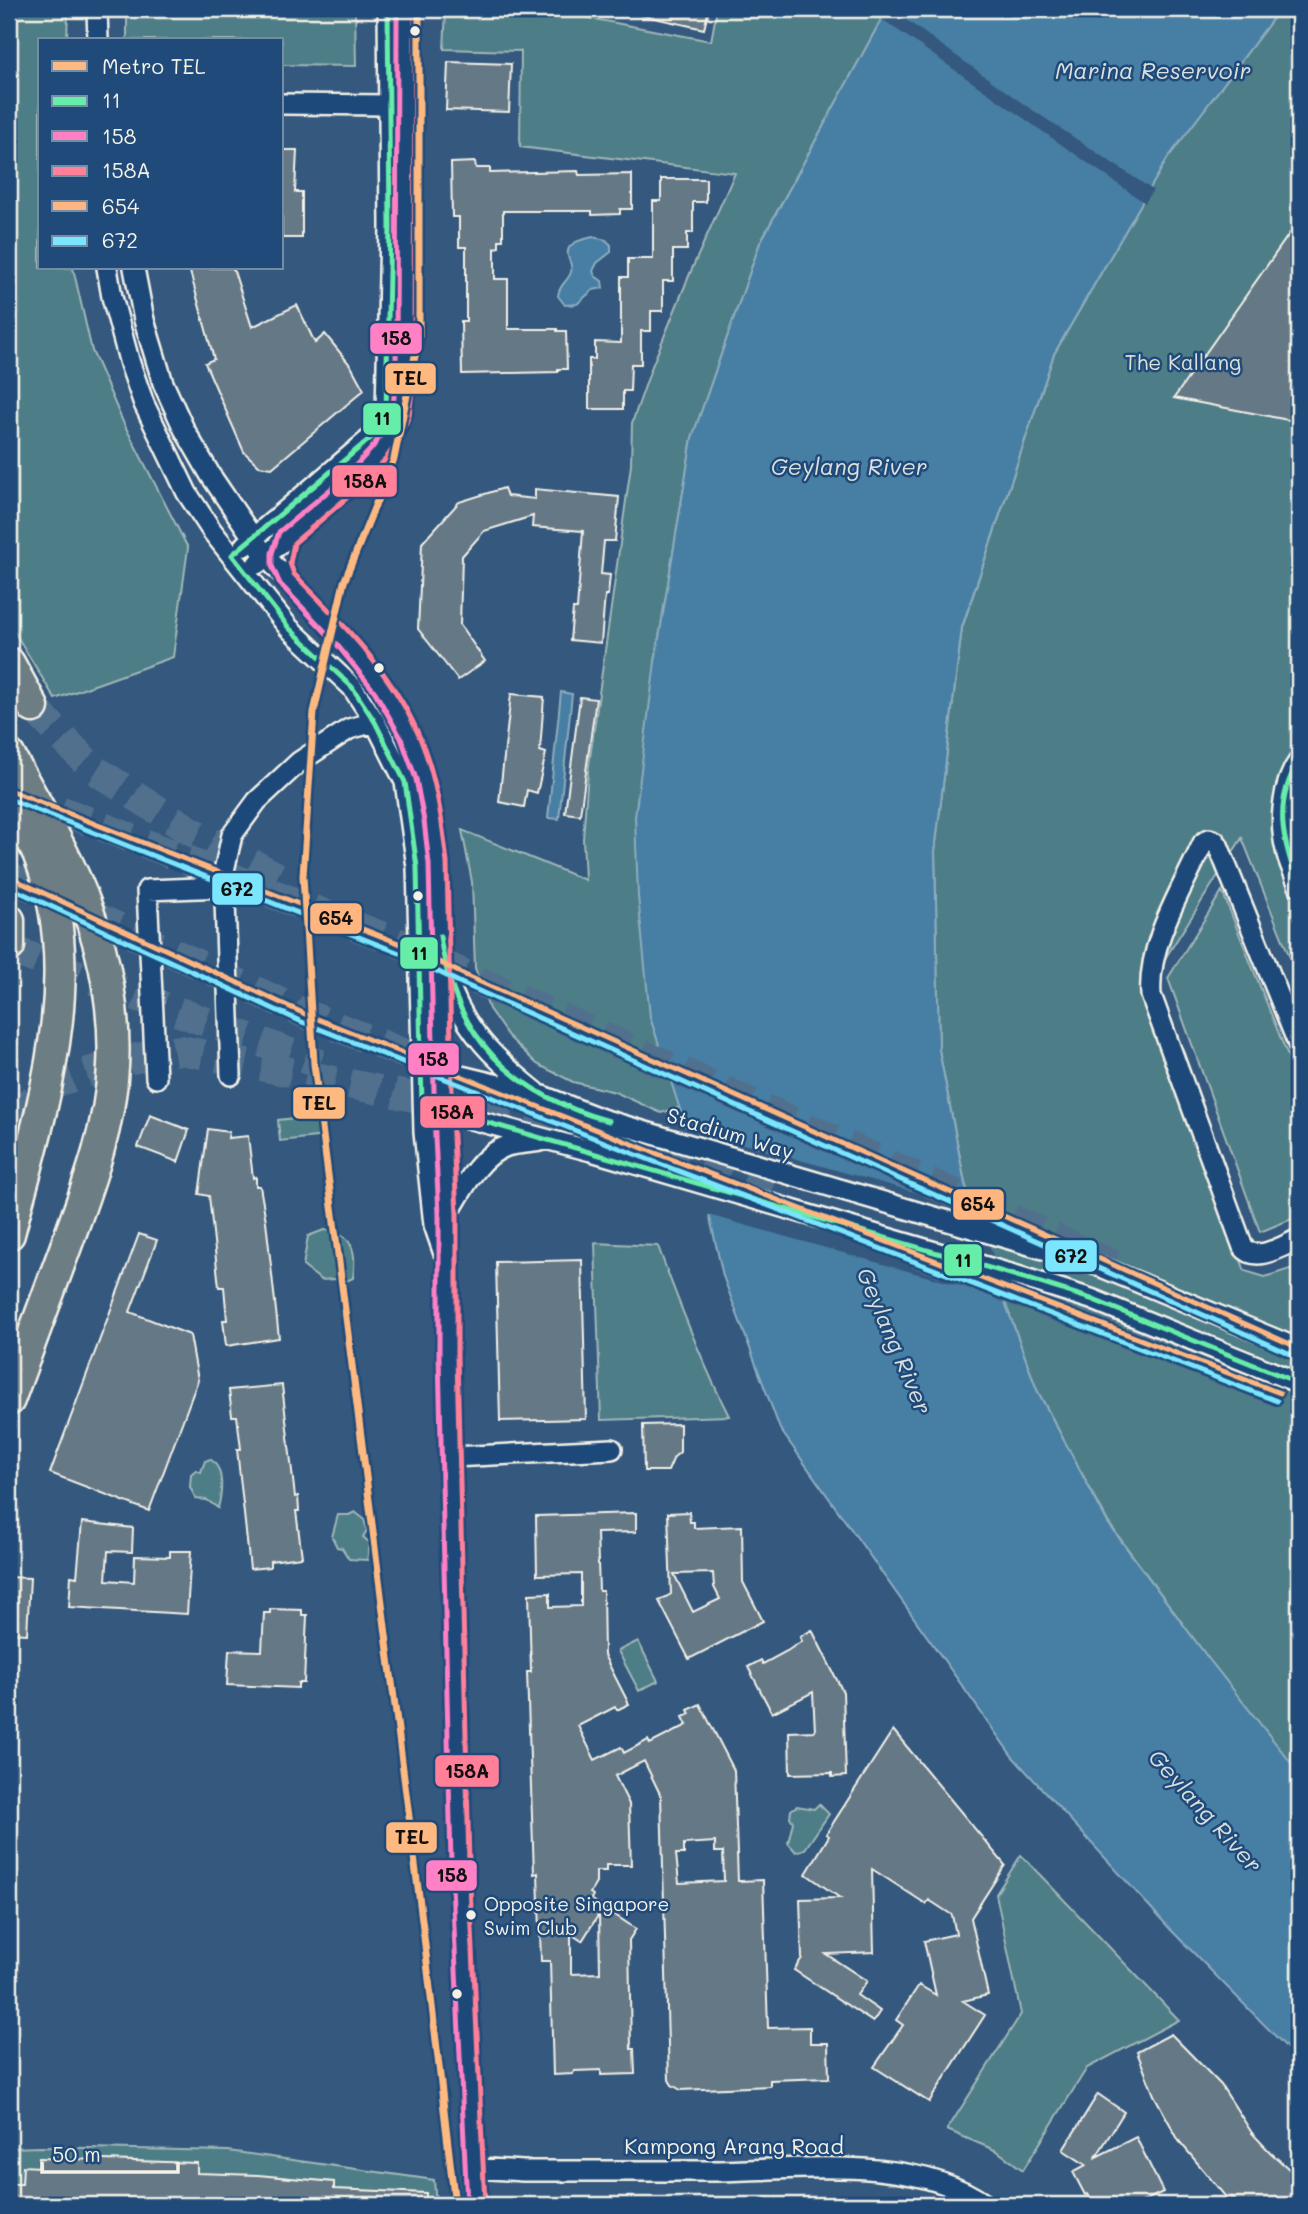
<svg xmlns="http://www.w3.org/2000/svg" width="1308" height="2214" font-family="Mali,sans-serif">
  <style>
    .green { fill: #4e7d87; stroke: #a1b7b8; stroke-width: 2 }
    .water { fill: #477ea3; stroke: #8cacbf; stroke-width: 2 }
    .pier { fill: #34587e }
    .building { fill: #657886; stroke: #f4f1e8; stroke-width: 2; fill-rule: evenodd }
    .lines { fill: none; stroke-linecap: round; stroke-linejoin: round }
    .highway-tunnel { stroke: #516f8e; stroke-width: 30; stroke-dasharray: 30 15; stroke-linecap: butt }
    .minor-casing { stroke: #f4f1e8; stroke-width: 24 }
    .highway-casing { stroke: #f4f1e8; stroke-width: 35 }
    .minor { stroke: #1f4a7a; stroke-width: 19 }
    .highway { stroke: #6d7d84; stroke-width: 30 }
    .minor-bridge-casing { stroke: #f4f1e8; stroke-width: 24; stroke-linecap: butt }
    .minor-bridge { stroke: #1f4a7a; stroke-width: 19 }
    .bus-1-casing { stroke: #1f4a7a; stroke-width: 10 }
    .bus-2-casing { stroke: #1f4a7a; stroke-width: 10 }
    .bus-3-casing { stroke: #1f4a7a; stroke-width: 10 }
    .bus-4-casing { stroke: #1f4a7a; stroke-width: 10 }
    .bus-5-casing { stroke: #1f4a7a; stroke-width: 10 }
    .bus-1 { stroke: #66eda8; stroke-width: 5 }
    .bus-2 { stroke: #ff80c5; stroke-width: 5 }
    .bus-3 { stroke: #ff8098; stroke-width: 5 }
    .bus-4 { stroke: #ffb580; stroke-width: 5 }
    .bus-5 { stroke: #7ae5fd; stroke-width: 5 }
    .metro-1-casing { stroke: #1f4a7a; stroke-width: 12 }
    .metro-1 { stroke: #feb980; stroke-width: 7 }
    .bus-dot { fill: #f4f1e8; stroke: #1f4a7a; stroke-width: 2.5 }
    .labels { text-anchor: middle; stroke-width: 5; stroke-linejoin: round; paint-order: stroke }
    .bus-label { font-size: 19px; fill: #f4f1e8; stroke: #1f4a7a; text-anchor: start }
    .park-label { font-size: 21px; fill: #dbe0d9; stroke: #1f4a7a }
    .street-label { font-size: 21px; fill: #f4f1e8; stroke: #1f4a7a }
    .water-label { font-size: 23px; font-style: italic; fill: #dae0de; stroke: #1f4a7a }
    .line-badge { stroke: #1f4a7a; stroke-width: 2.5 }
    .pale-badge-label { font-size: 19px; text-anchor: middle; font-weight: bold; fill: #111 }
  </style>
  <rect width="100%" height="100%" fill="#34587e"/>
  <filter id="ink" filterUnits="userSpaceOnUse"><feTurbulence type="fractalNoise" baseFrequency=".0143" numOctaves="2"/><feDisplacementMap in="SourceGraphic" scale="14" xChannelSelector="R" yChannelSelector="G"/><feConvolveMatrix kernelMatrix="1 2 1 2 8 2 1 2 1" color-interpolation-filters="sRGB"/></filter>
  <g filter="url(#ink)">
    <path class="green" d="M9,9H68L67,40H40V268H73L92,351L123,422L188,548L173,657L55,699L9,623Z
      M127,9H355L356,66L282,65V40H127Z
      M446,9H579L578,16L711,41L717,9H887L760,243L692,438L655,662L650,1017L681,1107L661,1113L615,1092L573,1082L537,1064L508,1036L489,1009L475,968L472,882L462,830L585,880L583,839L588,772L631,465L632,423L652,366L691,271L735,173L520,147L521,51L444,49Z
      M1280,9H1299V980L1242,838L1141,996L1245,1271L1265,1277L1299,1266V1773L1208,1658L1108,1522L1037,1390L1005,1302L965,1183L939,1050L935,851L962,628L1054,354L1167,159Z
      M1222,891L1299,1084V1216L1260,1232L1168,978Z
      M322,1115L325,1136L280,1141L278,1120Z
      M324,1230C353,1232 357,1252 353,1278L342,1283L335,1279L321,1280L303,1266L308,1236Z
      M595,1243L658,1246C679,1304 701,1360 729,1416L601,1420Z
      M210,1459C225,1468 222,1493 218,1508L207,1500L196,1499L190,1487L191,1474L196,1470L201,1472L205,1461Z
      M355,1512L364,1519L367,1530L363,1537L370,1543L367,1560L349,1559L342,1548L337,1547L332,1537L338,1515H349Z
      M638,1641L658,1681L639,1691L618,1651Z
      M819,1804L829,1814L805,1849L796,1852L788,1843L793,1822L790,1817L791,1810L797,1806L814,1809Z
      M1021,1855L1179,2020L1087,2068L1023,2170L997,2151L947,2130L1021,2014L996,1894Z
      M41,2147L228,2151L434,2180L436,2205H9V2148Z"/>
    <path class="water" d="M887,9H1280L1167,159L1054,354L962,627L935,851L939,1050L965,1184L1005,1302L1037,1390L1108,1523L1208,1658L1299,1773V2060L1171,1930L1012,1756L780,1429L723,1276L698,1165L650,1017L638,896L635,817L655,662L692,438L760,243Z
      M593,237L606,240L611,245V252L597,263L593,271L595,276L602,281L603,288L593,290L577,304L565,305L558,296C559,284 568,282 571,272C573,265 569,262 568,256C565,242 584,239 593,237Z
      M561,692L572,694L559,819L548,818Z"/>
    <path class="pier" d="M883,9H891L1025,105L1153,190L1145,203L879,17Z
      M683,1127L978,1210L1007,1299L705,1214Z"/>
    <path class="building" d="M642,9H709L704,29L641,15Z
      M448,62L511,64L509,112L446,110Z
      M282,150H297L295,192H302V238H282Z
      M475,162L476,168H490V173L578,171L579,175L632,174V209H620V214L592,215V211H503V240H499V247L495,248V279H508V329H557V331H566L567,369H558V372L462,374L461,321H466V247H459V217H452L451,163Z
      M661,179H706V202H693V233H687V250H673V281H663V311H651V331H641V364H631L630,391H623V409H589V359H595V342L621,343V277H628V259H653V201H661Z
      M1299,220V422L1174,398Z
      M189,268H233L252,327L297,305L315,343L325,334L351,366L364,390L272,468L259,466L244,452L205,363L214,359Z
      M504,488L507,496L535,499V489L619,497L615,541H604L601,574L610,575L608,595H605L601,643L570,640L573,609H577L583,531L532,527L533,516L484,531L462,556L460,625L485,661L458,680L418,629L422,543L459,502Z
      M511,694L544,697L540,751L546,753L537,793L527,790L524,807L499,802Z
      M580,697L596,699L580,815L565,813Z
      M150,1115L189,1130L178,1162L138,1147Z
      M208,1129L229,1132L228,1138L248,1136L253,1178L256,1177V1186H260L266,1221L279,1338L226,1346L223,1320H227L224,1287H219L209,1196L199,1194Z
      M139,1234L157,1240L130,1312L190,1335L198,1380L149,1511L50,1473Z
      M582,1260L586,1419L500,1421L496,1262Z
      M282,1385L295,1497L298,1496L299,1511H296L302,1557L270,1561V1567L250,1569L237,1449H241L237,1416H232L229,1390Z
      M680,1424V1452L674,1457L668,1471H644L643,1425Z
      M689,1512L690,1522H694V1528L742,1526L743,1582L763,1621L689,1659L659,1601L671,1594L668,1513ZM713,1573L714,1587L720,1599L693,1612L674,1574Z
      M636,1513V1532L597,1533L599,1591H603L604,1655L629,1704L617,1710L615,1707L578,1726L595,1760L621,1747L624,1753L648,1740L650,1744L687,1725L683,1717L690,1714L688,1710L700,1704L734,1770L738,1881L763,1880L768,2028L810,2027V2043H828L829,2078L770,2080V2086L681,2090L672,2085L669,2080L661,1796L644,1761L615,1776L629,1804L631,1865H606V1871H596V1883L590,1893L593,1895L591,1899L636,1929L629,1940L631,2049H634L635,2074L601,2075V2070L574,2071L573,2074L553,2075L550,1961H541L538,1873L534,1874L527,1672H531L529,1594L550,1593V1607L581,1606V1574L537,1575L536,1516ZM715,1842V1852H723L724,1881L679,1883L676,1854H684V1844ZM599,1914L600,1973L571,1974V1934L582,1941Z
      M82,1522L133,1528L132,1552L108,1551L106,1580L134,1582L135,1556L170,1557V1551H191L187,1614L69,1607L71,1576L77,1577Z
      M9,1577L30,1578L27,1634L9,1633Z
      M270,1609L302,1610V1615H307L304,1683H298V1688L227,1685L229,1650L262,1651L264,1613H270Z
      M812,1630L843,1692L846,1776L832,1777V1773L790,1774L789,1732L815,1731L813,1692L772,1713L748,1667L761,1660L763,1664L787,1651L802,1641L800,1637Z
      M893,1730L1005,1865L971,1918L988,1995L963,2001L985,2015L929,2102L874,2067L903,2025L896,2020L919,1985L936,1995L924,1941L956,1934L952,1915L929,1900L926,1904L872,1869L874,1952L826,1954L867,1981L857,1995L880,2011L873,2022L794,1970L802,1958L800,1899L840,1898L806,1874L829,1836L826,1834Z
      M1171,2034L1221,2085L1252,2133L1270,2152L1299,2178V2205H1241L1232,2197L1229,2201L1179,2141L1154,2095L1137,2052Z
      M1098,2094L1124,2112L1096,2157L1136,2137L1163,2192L1136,2205H1093L1088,2194L1085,2195L1073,2172L1086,2165L1063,2150Z
      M39,2158L197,2163V2173L258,2175L334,2182V2189L426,2193V2205H262V2200L196,2198V2205H9V2184H22L23,2166L40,2167Z"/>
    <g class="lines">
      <path class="highway-tunnel" d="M33,707L92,768L189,830L281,879
        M19,794L406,946L465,975L1114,1265
        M9,877L305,1014L450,1072
        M9,949L320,1064
        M490,1087L773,1198
        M9,1117L57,1082L126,1060L181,1050L409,1096L556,1129
        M917,1253L1299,1400"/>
      <defs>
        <path id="minor" d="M97,9L98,40
          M282,104L388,105
          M107,268L112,297L130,364L144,404L187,493L212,531L289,628L352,687L375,722L405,782L417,867L424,1132L434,1225L443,1251
          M134,268L144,320L163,383L184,429L211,476L266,557L341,635L382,687L409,734L424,777L433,820L438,863L444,1063V1110L448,1214V1356L460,1864L476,2205
          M244,546L373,436L386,412L390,227L388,9
          M257,564L369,464C395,436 401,413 405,375L406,9
          M1299,761C1282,784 1279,822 1286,850C1288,862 1295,874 1299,886
          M447,978C463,1030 496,1060 536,1092
          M1299,1046L1218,845L1215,841L1209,839L1203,843C1182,890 1147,943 1151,995L1243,1247C1256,1264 1284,1245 1299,1239
          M432,1069L540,1095L602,1119L1094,1264L1299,1349
          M231,1075L224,871L232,835L257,801L299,762L349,729L375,722
          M156,1078L147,890L224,887
          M433,1109L591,1151
          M448,1214C462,1191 479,1155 507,1146C517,1143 530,1143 541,1141
          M1031,1280L1091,1299L1299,1383
          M452,1457L612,1449
          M475,2168L523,2171C587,2171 651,2171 715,2171C799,2170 915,2154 986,2205"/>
        <path id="highway" d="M9,663L33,707
          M9,755C37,806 68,856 88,911C106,959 116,1016 113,1067C110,1129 87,1188 66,1246C47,1297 28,1348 9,1400
          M9,802C18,819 31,836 38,853C88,975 40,1114 9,1234
          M9,920V946"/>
      </defs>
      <use href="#minor" class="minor-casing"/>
      <use href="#highway" class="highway-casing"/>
      <use href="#minor" class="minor"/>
      <use href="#highway" class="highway"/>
      <defs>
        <path id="minor-bridge" d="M591,1151L1031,1280"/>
      </defs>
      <use href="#minor-bridge" class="minor-bridge-casing"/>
      <use href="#minor-bridge" class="minor-bridge"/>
      <defs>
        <path id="bus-1" d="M388,9L390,227L386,412L373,436L232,555L289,628L352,687L375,722L405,782L417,867L422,1107L444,1110L1031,1280L1091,1299L1299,1383
          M1299,761C1272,804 1283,842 1299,886
          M440,936C454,1037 512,1094 609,1121"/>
        <path id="bus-2" d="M397,9L396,375L393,407L383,432L372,448L344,478L279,532L272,553V566L280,584L334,641L375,692L401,738L416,779L424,821L429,864L435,1137L439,1214V1356L451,1864L467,2205"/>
        <path id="bus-3" d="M415,9L414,375L409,416L398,441L386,459L356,490L294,543L290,563L294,574C340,621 390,670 417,731C436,773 442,818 447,863L453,1137L457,1214V1356L469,1864L485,2205"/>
        <path id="bus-4" d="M9,790L406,946L465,975L1299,1348
          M9,877L305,1014L645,1149L1280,1393"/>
        <path id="bus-5" d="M9,799L402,954L461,983L1295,1356
          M9,887L302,1022L642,1157L1277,1401"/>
      </defs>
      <use href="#bus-1" class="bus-1-casing"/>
      <use href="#bus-2" class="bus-2-casing"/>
      <use href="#bus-3" class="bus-3-casing"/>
      <use href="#bus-4" class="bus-4-casing"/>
      <use href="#bus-5" class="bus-5-casing"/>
      <use href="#bus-1" class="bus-1"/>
      <use href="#bus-2" class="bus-2"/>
      <use href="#bus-3" class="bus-3"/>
      <use href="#bus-4" class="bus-4"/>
      <use href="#bus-5" class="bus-5"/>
      <defs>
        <path id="metro-1" d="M419,9V336L394,459L344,582L314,712L303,876L314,1064L423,1928L455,2205"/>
      </defs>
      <use href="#metro-1" class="metro-1-casing"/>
      <use href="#metro-1" class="metro-1"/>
    </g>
  </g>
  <g class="bus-dot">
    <circle cx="415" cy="31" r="6"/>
    <circle cx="379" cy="668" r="6"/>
    <circle cx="418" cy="896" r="6"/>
    <circle cx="471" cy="1915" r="6"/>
    <circle cx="457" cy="1994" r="6"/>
  </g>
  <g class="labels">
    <g class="bus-label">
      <text x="484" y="1911">Opposite Singapore<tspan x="484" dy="24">Swim Club</tspan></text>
    </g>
    <g class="park-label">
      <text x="1183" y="370">The Kallang</text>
    </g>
    <g class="street-label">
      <text transform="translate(730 1134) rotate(17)" y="7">Stadium Way</text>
      <text x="734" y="2154">Kampong Arang Road</text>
    </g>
    <g class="water-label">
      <text x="1153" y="79">Marina Reservoir</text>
      <text x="849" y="475">Geylang River</text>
      <text transform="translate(894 1341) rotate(67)" y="8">Geylang River</text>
      <text transform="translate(1205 1811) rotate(48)" y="8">Geylang River</text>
    </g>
  </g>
  <g class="line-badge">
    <rect x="369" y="322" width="54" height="33" rx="7" fill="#ff80c5"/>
    <rect x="384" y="362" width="53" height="33" rx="7" fill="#feb980"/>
    <rect x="362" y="402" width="40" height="34" rx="7" fill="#66eda8"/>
    <rect x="331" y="464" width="67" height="34" rx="7" fill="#ff8098"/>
    <rect x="211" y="872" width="53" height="34" rx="7" fill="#7ae5fd"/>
    <rect x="309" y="902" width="54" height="33" rx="7" fill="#ffb580"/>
    <rect x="399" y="936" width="40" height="34" rx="7" fill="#66eda8"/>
    <rect x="407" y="1042" width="53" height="34" rx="7" fill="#ff80c5"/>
    <rect x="292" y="1086" width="54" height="34" rx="7" fill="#feb980"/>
    <rect x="419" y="1095" width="67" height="34" rx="7" fill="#ff8098"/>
    <rect x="952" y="1188" width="53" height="33" rx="7" fill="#ffb580"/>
    <rect x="1044" y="1239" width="54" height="34" rx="7" fill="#7ae5fd"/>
    <rect x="943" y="1243" width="40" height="34" rx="7" fill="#66eda8"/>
    <rect x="434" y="1754" width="66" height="34" rx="7" fill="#ff8098"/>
    <rect x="385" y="1821" width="53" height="33" rx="7" fill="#feb980"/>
    <rect x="425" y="1859" width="53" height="33" rx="7" fill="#ff80c5"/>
  </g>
  <g class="pale-badge-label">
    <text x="396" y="345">158</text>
    <text x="410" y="385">TEL</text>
    <text x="382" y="425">11</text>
    <text x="365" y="488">158A</text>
    <text x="237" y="896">672</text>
    <text x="336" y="925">654</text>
    <text x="419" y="960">11</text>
    <text x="433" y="1066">158</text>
    <text x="319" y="1110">TEL</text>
    <text x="452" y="1119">158A</text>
    <text x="978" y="1211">654</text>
    <text x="1071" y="1263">672</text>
    <text x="963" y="1267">11</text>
    <text x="467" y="1778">158A</text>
    <text x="412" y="1844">TEL</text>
    <text x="452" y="1882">158</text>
  </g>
  <rect width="1308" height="2214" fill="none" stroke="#1f4a7a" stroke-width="35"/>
  <rect x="18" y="18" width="1273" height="2179" fill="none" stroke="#f4f1e8" stroke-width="2.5" filter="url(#ink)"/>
  <rect x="38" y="38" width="245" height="231" fill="#1f4a7a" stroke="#748da6" stroke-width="2"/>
  <rect x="52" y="61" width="35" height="10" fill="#feb980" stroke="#748da6" stroke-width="2"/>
  <text x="102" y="74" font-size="21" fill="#f4f1e8">Metro TEL</text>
  <rect x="52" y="96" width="35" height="10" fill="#66eda8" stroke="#748da6" stroke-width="2"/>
  <text x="102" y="108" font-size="21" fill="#f4f1e8">11</text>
  <rect x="52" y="131" width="35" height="10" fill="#ff80c5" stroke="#748da6" stroke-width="2"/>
  <text x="102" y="144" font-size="21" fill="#f4f1e8">158</text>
  <rect x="52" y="166" width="35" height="10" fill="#ff8098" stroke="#748da6" stroke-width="2"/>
  <text x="102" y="178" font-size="21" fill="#f4f1e8">158A</text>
  <rect x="52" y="201" width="35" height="10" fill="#ffb580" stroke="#748da6" stroke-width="2"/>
  <text x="102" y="214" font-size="21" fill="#f4f1e8">654</text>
  <rect x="52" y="236" width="35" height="10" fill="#7ae5fd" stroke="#748da6" stroke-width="2"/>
  <text x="102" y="248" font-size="21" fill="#f4f1e8">672</text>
  <path d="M42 2162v10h136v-10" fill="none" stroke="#f4f1e8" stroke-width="3.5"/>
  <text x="52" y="2162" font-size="21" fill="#f4f1e8" stroke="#1f4a7a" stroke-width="5" paint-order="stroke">50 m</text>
</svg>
